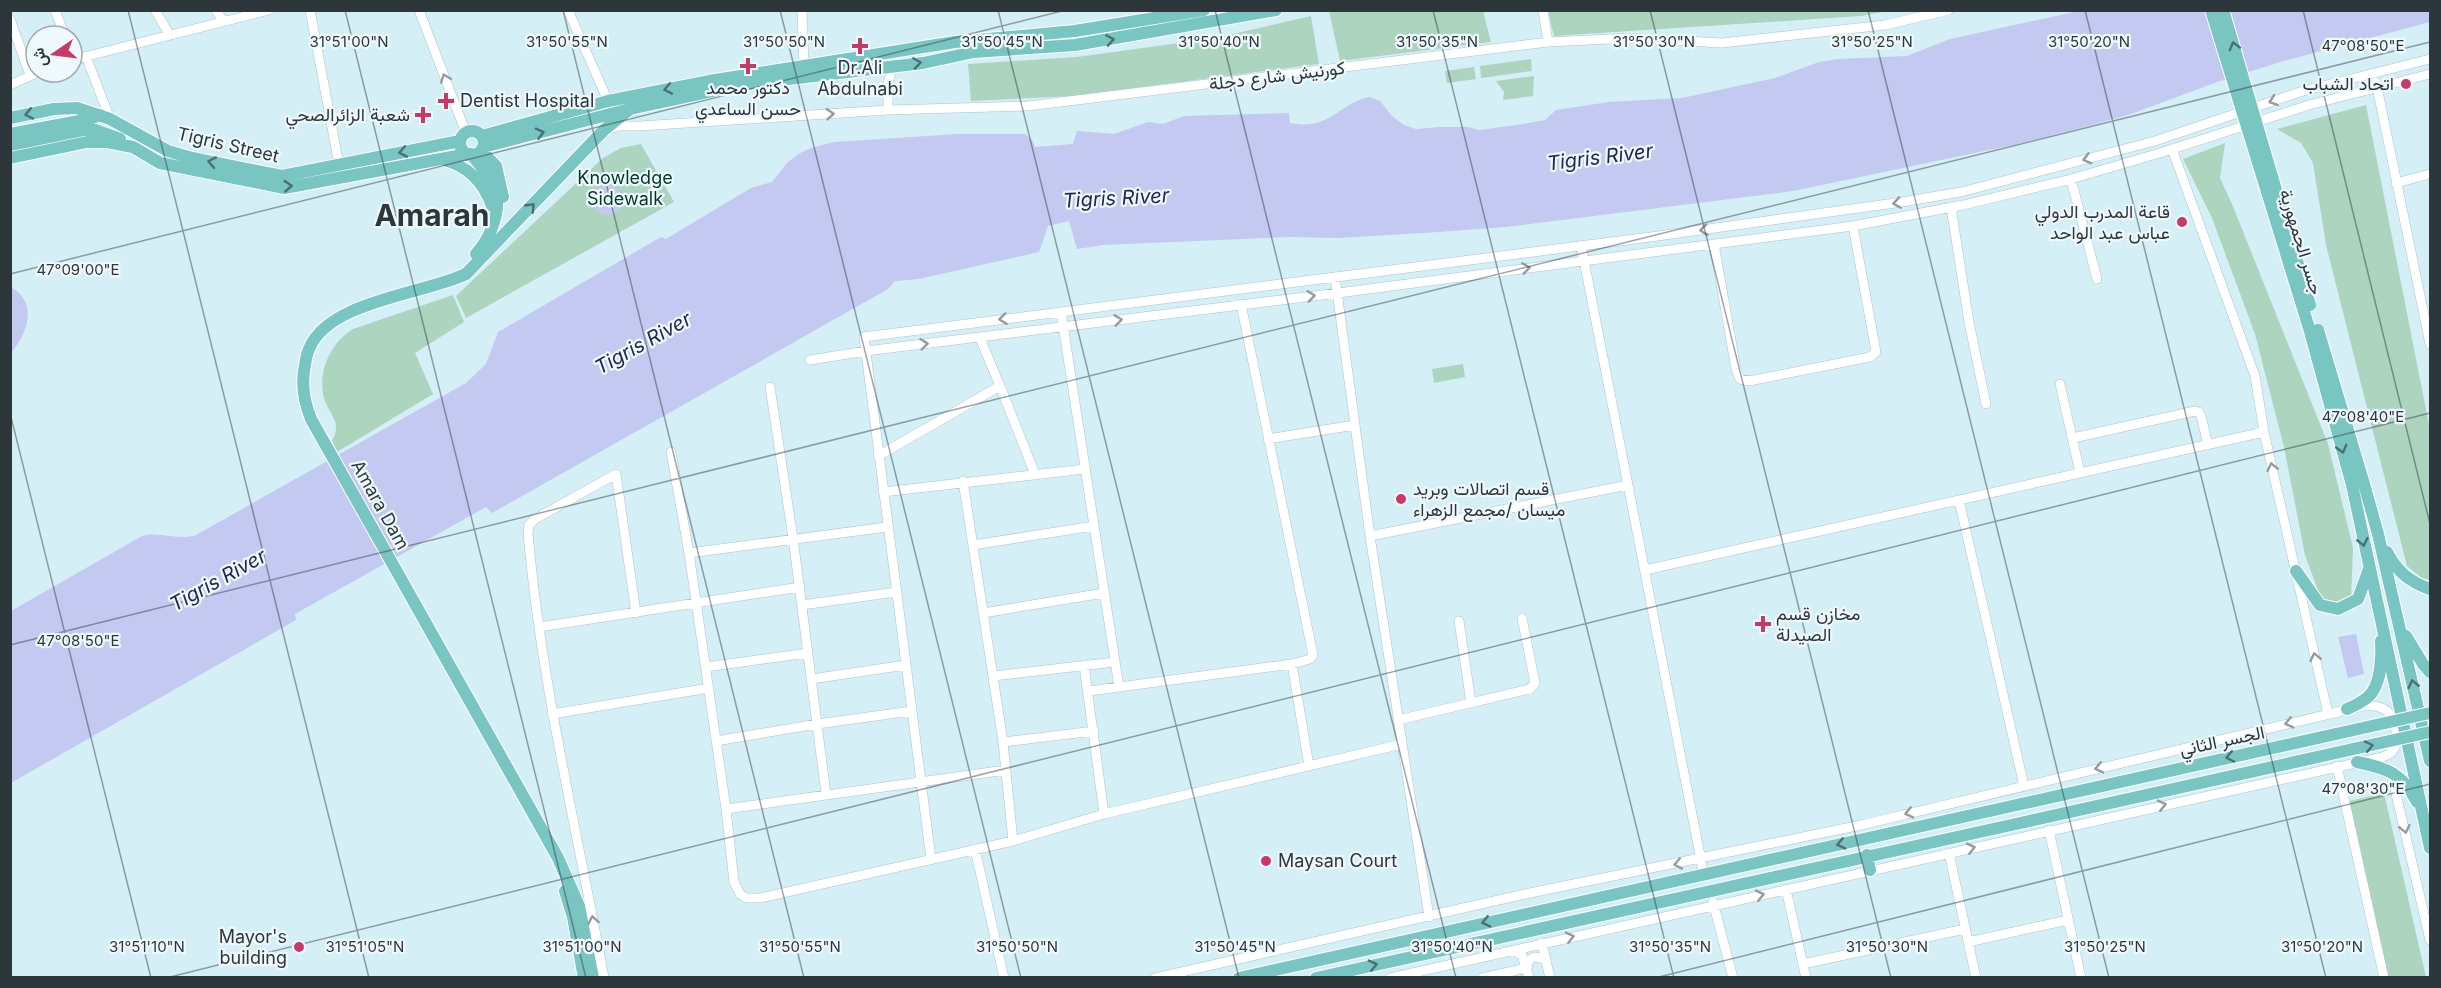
<svg xmlns="http://www.w3.org/2000/svg" width="2441" height="988" font-family="Inter,Vazirmatn,sans-serif">
  <style>
    .green { fill: #acd4be }
    .water { fill: #c3c9f0 }
    .lines { fill: none; stroke-linecap: round; stroke-linejoin: round }
    .minor-casing { stroke: #abc3cc; stroke-width: 10 }
    .major-casing { stroke: #fff; stroke-width: 14 }
    .minor { stroke: #fff; stroke-width: 9 }
    .major { stroke: #79c5c2; stroke-width: 12 }
    .major-bridge-casing { stroke: #fff; stroke-width: 14; stroke-linecap: butt }
    .major-bridge { stroke: #79c5c2; stroke-width: 12 }
    .oneway { stroke: #4b7071 }
    .oneway2 { stroke: #969b9d }
    .ticks { fill: none; stroke: #2d373b; stroke-width: 1.5; stroke-opacity: 0.45 }
    .poi-dot { fill: #c73a67; stroke: #eff9fd; stroke-width: 2 }
    .labels { text-anchor: middle; stroke-width: 4.5; stroke-linejoin: round; paint-order: stroke }
    .poi-label { font-size: 18px; fill: #2d373b; stroke: #eff9fd; text-anchor: end }
    .street-label { font-size: 18px; fill: #2d373b; stroke: #eff9fd }
    .park-label { font-size: 18px; fill: #003923; stroke: #eff9fd }
    .water-label { font-size: 20px; font-style: italic; fill: #242555; stroke: #eff9fd }
    .town-label { font-size: 30px; font-weight: bold; fill: #2d373b; stroke: #eff9fd }
    .ticks-label { font-size: 15px; text-anchor: middle; fill: #2d373b; stroke: #eff9fd; stroke-width: 4.5; stroke-linejoin: round; paint-order: stroke }
  </style>
  <rect width="100%" height="100%" fill="#d5eff7"/>
  <path class="green" d="M1329,11H1483L1491,42L1340,61Z
    M1548,11V10L1888,11L1861,16L1554,36Z
    M1311,16L1319,64L1073,96L971,101L968,64L1077,57L1216,38Z
    M1531,59L1532,71L1481,78L1480,66Z
    M1474,67L1476,79L1447,83L1445,71Z
    M1534,76L1533,96L1503,100L1504,92L1496,81Z
    M2366,105L2430,430V580L2422,578L2407,566L2326,245L2313,163L2301,143L2277,129Z
    M2225,143L2220,178L2232,204L2328,444L2353,548L2351,598L2344,605L2322,601L2305,555L2284,447L2255,334L2212,218L2183,159Z
    M641,144L674,202L466,318L456,296L603,158L621,148Z
    M453,295L464,322L415,353L433,394L337,452L332,440C343,423 329,414 324,398C317,372 331,342 353,329Z
    M1463,364L1465,377L1434,383L1432,369Z
    M2384,793L2426,977H2388L2345,802Z"/>
  <path class="water" d="M2079,11H2430V22L2284,61L2217,82L2131,114L2092,125L2013,145L1793,191L1506,227L1438,232L1339,238L1289,237L1103,245L1077,249L1069,221L1048,226L1039,252L919,279L895,281L888,289L492,513L486,507L295,614L296,620L11,783V611L142,536C160,531 175,541 196,535L466,383L486,364L498,332L661,237L666,239L751,188L772,182L786,164L798,154L811,148L834,142L958,134H1025L1032,140L1035,147L1073,144L1077,131L1114,134L1148,122L1163,124L1184,116L1289,113L1290,123C1330,131 1338,104 1369,97L1380,101L1393,117L1404,125L1416,129L1440,127H1468L1479,130L1517,125L1545,120L1556,110L1609,102L1682,98L1775,78L1819,62L1839,59L1907,56L1950,39Z
    M592 200a15 15 0 1 1 30 0a15 15 0 1 1-30 0Z
    M11,287C39,303 27,334 11,353Z
    M2356,634L2364,674L2348,678L2338,637Z"/>
  <g class="lines">
    <defs>
      <path id="minor" d="M55,10L65,36
        M155,10L169,34
        M216,10L223,21
        M310,10L339,165
        M419,10L466,133
        M568,10L608,101
        M802,10L804,66
        M1543,10L1548,42
        M10,19L30,75
        M86,56L110,119
        M72,60L269,10
        M2376,82L2430,344
        M10,85L39,72
        M888,110V83L893,66
        M609,129L619,126H640L888,110L1028,106L1548,42L1630,38L1722,43L1885,25L1949,10
        M2172,149L2255,376L2264,432L2328,714
        M2071,179L2097,279
        M2396,183L2430,174
        M1951,207L1969,322L1986,404
        M1714,244L1736,369L1740,379L1749,381L1870,357L1876,352L1853,226
        M1335,277L1370,536L1429,917
        M1061,312L1119,687
        M810,360L866,351L1338,293L1853,226L1963,205L2071,179L2160,153L2309,105L2430,74
        M2060,384L2080,473
        M1000,386L1035,474
        M770,387L793,538L826,794
        M2073,438L2195,411L2199,412L2201,416L2208,445
        M1268,439L1355,425
        M671,452L689,553L726,809L734,882L740,894L746,898H760L1013,841L1104,814L1402,744
        M878,456L1000,386L980,338
        M963,481L1003,742L1013,841
        M1628,485L1704,876
        M883,492L1085,469
        M1959,500L2024,786
        M1370,536L1628,485L1581,245
        M973,545L1094,526
        M689,553L887,527
        M1645,570L2264,432
        M802,605L896,592
        M983,613L1104,593
        M1459,621L1471,703
        M539,627L800,587
        M1292,664L1309,766
        M1084,665L1104,814
        M706,667L808,653
        M993,676L1115,662
        M811,679L906,665
        M1089,691L1292,664L1310,659L1313,655L1241,304
        M552,714L709,688
        M1398,720L1530,689L1535,683L1522,618
        M716,741L817,724L912,711
        M1003,742L1094,731
        M2337,766L2384,978
        M2391,772L2430,940
        M726,809L1006,770
        M2049,830L2081,978
        M975,849L1004,978
        M1949,853L1976,978
        M931,859L864,337L1643,238L1902,202L1961,192L2155,141L2303,91L2430,59
        M1786,889L1806,978
        M1713,902L1733,978
        M1968,942L2068,920
        M1542,943L1550,978
        M1513,950L1522,955L1529,978
        M1803,964L1965,929
        M604,978C577,830 541,683 528,533L529,525L535,519L616,474L636,613
        M1155,978L1525,894L1861,825L2363,706C2392,703 2396,719 2397,744L2391,753L2383,757L1390,978
        M1482,978L1527,968L1529,960L1534,957L1546,959"/>
      <path id="major" d="M10,118L54,109L77,108L110,119L168,151L192,158L282,176L460,141
        M460 143a12 12 0 1 1 24 0a12 12 0 1 1-24 0Z
        M10,134L90,119L100,115
        M482,136L608,101L715,80L955,42L1075,31L1204,10
        M10,145L83,130H95L120,139
        M483,147L630,109L746,84L923,63L974,52L1075,45L1276,10
        M481,150L496,166L503,197
        M471,154C479,164 488,174 493,185C504,207 491,237 476,254
        M10,158L87,142H107L133,147L160,163L284,188L468,154
        M444,160C468,166 484,183 492,206
        M2364,484L2378,534L2430,761
        M2352,485L2430,848
        M2387,552C2397,572 2410,582 2430,589
        M2296,571L2320,605L2338,609L2358,599L2369,569
        M2406,636L2423,664L2430,672
        M2347,709C2354,706 2362,702 2368,697C2381,685 2382,658 2381,641
        M2357,762C2387,768 2402,773 2417,802
        M1867,855L1870,870
        M565,891L573,917L584,978
        M593,978L579,906L558,858L311,419C304,402 301,384 305,365C306,359 307,352 310,347C330,301 424,294 466,274L604,130L630,109
        M1239,978L2021,804
        M1316,978L2025,822"/>
    </defs>
    <use href="#minor" class="minor-casing"/>
    <use href="#major" class="major-casing"/>
    <use href="#minor" class="minor"/>
    <use href="#major" class="major"/>
    <defs>
      <path id="major-bridge" d="M2211,10L2309,328L2352,485
        M2223,10L2310,305
        M2318,330L2364,484
        M2021,804L2430,713
        M2025,822L2430,732"/>
    </defs>
    <use href="#major-bridge" class="major-bridge-casing"/>
    <use href="#major-bridge" class="major-bridge"/>
  </g>
  <defs><path id="oneway-chevron" d="M-2-3.5L2.5 0L-2 3.5" fill="none" stroke-width="1.6" stroke-linecap="round" stroke-linejoin="round" transform="scale(1.5)"/></defs>
  <g class="oneway">
    <use href="#oneway-chevron" transform="translate(1110 40) rotate(-9)"/>
    <use href="#oneway-chevron" transform="translate(2234 46) rotate(-106)"/>
    <use href="#oneway-chevron" transform="translate(917 63) rotate(-8)"/>
    <use href="#oneway-chevron" transform="translate(668 89) rotate(169)"/>
    <use href="#oneway-chevron" transform="translate(29 114) rotate(168)"/>
    <use href="#oneway-chevron" transform="translate(540 133) rotate(-14)"/>
    <use href="#oneway-chevron" transform="translate(403 152) rotate(169)"/>
    <use href="#oneway-chevron" transform="translate(212 162) rotate(-169)"/>
    <use href="#oneway-chevron" transform="translate(288 186) rotate(-4)"/>
    <use href="#oneway-chevron" transform="translate(531 207) rotate(-46)"/>
    <use href="#oneway-chevron" transform="translate(2342 449) rotate(75)"/>
    <use href="#oneway-chevron" transform="translate(2363 542) rotate(77)"/>
    <use href="#oneway-chevron" transform="translate(2413 684) rotate(-103)"/>
    <use href="#oneway-chevron" transform="translate(2369 746) rotate(-12)"/>
    <use href="#oneway-chevron" transform="translate(2230 757) rotate(168)"/>
    <use href="#oneway-chevron" transform="translate(1841 844) rotate(167)"/>
    <use href="#oneway-chevron" transform="translate(1486 922) rotate(167)"/>
    <use href="#oneway-chevron" transform="translate(1373 965) rotate(-13)"/>
  </g>
  <g class="oneway2">
    <use href="#oneway-chevron" transform="translate(445 78) rotate(-111)"/>
    <use href="#oneway-chevron" transform="translate(2273 101) rotate(161)"/>
    <use href="#oneway-chevron" transform="translate(830 114) rotate(-4)"/>
    <use href="#oneway-chevron" transform="translate(2087 159) rotate(165)"/>
    <use href="#oneway-chevron" transform="translate(1897 203) rotate(171)"/>
    <use href="#oneway-chevron" transform="translate(1704 230) rotate(173)"/>
    <use href="#oneway-chevron" transform="translate(1526 268) rotate(-8)"/>
    <use href="#oneway-chevron" transform="translate(1311 296) rotate(-7)"/>
    <use href="#oneway-chevron" transform="translate(1003 319) rotate(173)"/>
    <use href="#oneway-chevron" transform="translate(1118 320) rotate(-7)"/>
    <use href="#oneway-chevron" transform="translate(924 344) rotate(-6)"/>
    <use href="#oneway-chevron" transform="translate(2272 467) rotate(-103)"/>
    <use href="#oneway-chevron" transform="translate(2315 657) rotate(-103)"/>
    <use href="#oneway-chevron" transform="translate(2289 723) rotate(167)"/>
    <use href="#oneway-chevron" transform="translate(2099 768) rotate(167)"/>
    <use href="#oneway-chevron" transform="translate(2162 805) rotate(-13)"/>
    <use href="#oneway-chevron" transform="translate(1909 813) rotate(167)"/>
    <use href="#oneway-chevron" transform="translate(2405 829) rotate(77)"/>
    <use href="#oneway-chevron" transform="translate(1971 848) rotate(-13)"/>
    <use href="#oneway-chevron" transform="translate(1678 864) rotate(169)"/>
    <use href="#oneway-chevron" transform="translate(1760 895) rotate(-13)"/>
    <use href="#oneway-chevron" transform="translate(593 920) rotate(-100)"/>
    <use href="#oneway-chevron" transform="translate(1570 937) rotate(-13)"/>
  </g>
  <path class="ticks" d="M128,10L369,978M345,10L586,978M563,10L804,978M780,10L1021,978M998,10L1239,978M1215,10L1456,978M1433,10L1674,978M1650,10L1891,978M1868,10L2109,978M2085,10L2326,978M2303,10L2430,524M10,274L1066,10M10,413L151,978M10,645L2430,42M166,978L2430,413M1655,978L2430,784"/>
  <g class="poi-dot">
    <path d="M857 37h6v6h6v6h-6v6h-6v-6h-6v-6h6z"/>
    <path d="M745 57h6v6h6v6h-6v6h-6v-6h-6v-6h6z"/>
    <circle cx="2406" cy="84" r="6"/>
    <path d="M443 92h6v6h6v6h-6v6h-6v-6h-6v-6h6z"/>
    <path d="M420 106h6v6h6v6h-6v6h-6v-6h-6v-6h6z"/>
    <circle cx="2182" cy="222" r="6"/>
    <circle cx="1401" cy="499" r="6"/>
    <path d="M1760 615h6v6h6v6h-6v6h-6v-6h-6v-6h6z"/>
    <circle cx="1266" cy="861" r="6"/>
    <circle cx="299" cy="947" r="6"/>
  </g>
  <g class="labels">
    <g class="poi-label">
      <text x="860" y="74" text-anchor="middle">Dr.Ali<tspan x="860" dy="21">Abdulnabi</tspan></text>
      <text x="2394" y="90">اتحاد الشباب</text>
      <text x="748" y="94" text-anchor="middle">دكتور محمد<tspan x="748" dy="21">حسن الساعدي</tspan></text>
      <text x="460" y="107" text-anchor="start">Dentist Hospital</text>
      <text x="410" y="121">شعبة الزائرالصحي</text>
      <text x="2170" y="218">قاعة المدرب الدولي<tspan x="2170" dy="21">عباس عبد الواحد</tspan></text>
      <text x="1413" y="495" text-anchor="start">قسم اتصالات وبريد<tspan x="1413" dy="21">ميسان /مجمع الزهراء</tspan></text>
      <text x="1776" y="620" text-anchor="start">مخازن قسم<tspan x="1776" dy="21">الصيدلة</tspan></text>
      <text x="1278" y="867" text-anchor="start">Maysan Court</text>
      <text x="287" y="943">Mayor's<tspan x="287" dy="21">building</tspan></text>
    </g>
    <g class="street-label">
      <text transform="translate(1277 76) rotate(-7)" y="6">كورنيش شارع دجلة</text>
      <text transform="translate(228 145) rotate(13)" y="6">Tigris Street</text>
      <text transform="translate(2301 242) rotate(73)" y="6">جسر الجمهورية</text>
      <text transform="translate(380 505) rotate(61)" y="6">Amara Dam</text>
      <text transform="translate(2222 741) rotate(-12)" y="6">الجسر الثاني</text>
    </g>
    <g class="park-label">
      <text x="625" y="184">Knowledge<tspan x="625" dy="21">Sidewalk</tspan></text>
    </g>
    <g class="water-label">
      <text transform="translate(1600 157) rotate(-7)" y="7">Tigris River</text>
      <text transform="translate(1116 198) rotate(-3)" y="7">Tigris River</text>
      <text transform="translate(643 343) rotate(-29)" y="7">Tigris River</text>
      <text transform="translate(218 580) rotate(-29)" y="7">Tigris River</text>
    </g>
    <g class="town-label">
      <text x="432" y="226">Amarah</text>
    </g>
  </g>
  <g class="ticks-label">
    <text x="349" y="47">31°51'00"N</text>
    <text x="1654" y="47">31°50'30"N</text>
    <text x="1872" y="47">31°50'25"N</text>
    <text x="2089" y="47">31°50'20"N</text>
    <text x="567" y="47">31°50'55"N</text>
    <text x="784" y="47">31°50'50"N</text>
    <text x="1002" y="47">31°50'45"N</text>
    <text x="1219" y="47">31°50'40"N</text>
    <text x="1437" y="47">31°50'35"N</text>
    <text x="2363" y="51">47°08'50"E</text>
    <text x="78" y="275">47°09'00"E</text>
    <text x="2363" y="422">47°08'40"E</text>
    <text x="78" y="646">47°08'50"E</text>
    <text x="2363" y="794">47°08'30"E</text>
    <text x="147" y="952">31°51'10"N</text>
    <text x="365" y="952">31°51'05"N</text>
    <text x="582" y="952">31°51'00"N</text>
    <text x="800" y="952">31°50'55"N</text>
    <text x="1017" y="952">31°50'50"N</text>
    <text x="1235" y="952">31°50'45"N</text>
    <text x="1452" y="952">31°50'40"N</text>
    <text x="1670" y="952">31°50'35"N</text>
    <text x="1887" y="952">31°50'30"N</text>
    <text x="2105" y="952">31°50'25"N</text>
    <text x="2322" y="952">31°50'20"N</text>
  </g>
  <rect width="2441" height="988" fill="none" stroke="#2d373b" stroke-width="24"/>
  <g transform="translate(54 54) rotate(256)"><circle r="28" fill="#eff9fd" stroke="#a1abaf" stroke-width="1.5"/>
  <path d="M0-4.5L10 22L0 15L-10 22Z" fill="#c73a67"/>
  <text y="-9" font-size="16" font-weight="bold" text-anchor="middle" fill="#2d373b">ش</text>
  </g>
</svg>
